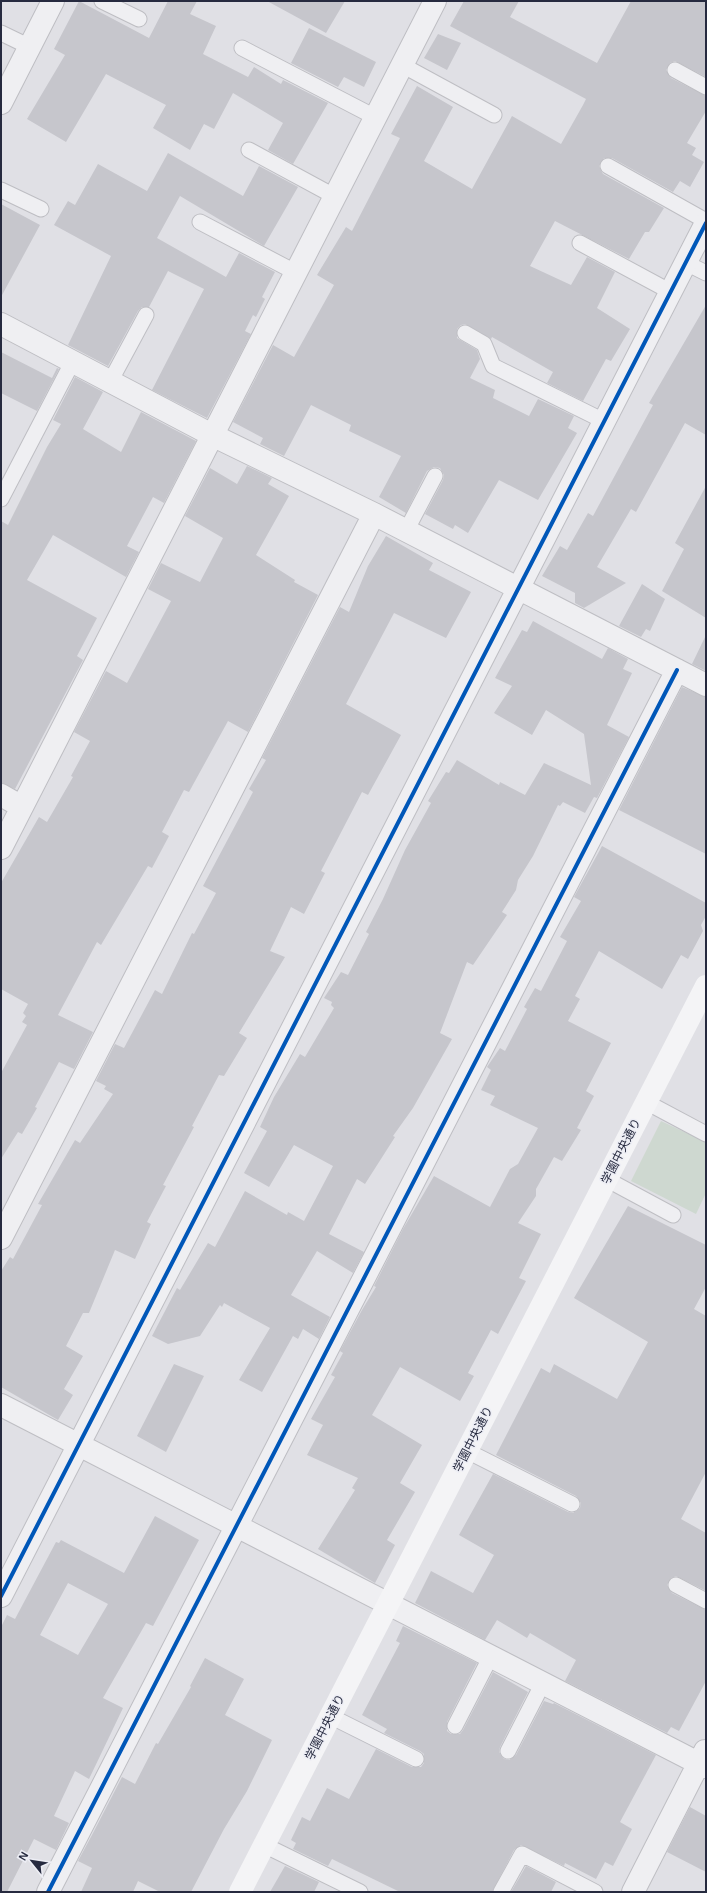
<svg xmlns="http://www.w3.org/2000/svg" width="707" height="1893" font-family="Helvetica,'Noto Sans JP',sans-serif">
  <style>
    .green { fill: #ced8d0 }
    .building { fill: #c6c6cc; fill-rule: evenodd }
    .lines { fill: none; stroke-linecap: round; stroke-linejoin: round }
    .lane-casing { stroke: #bebec3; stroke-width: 17 }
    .street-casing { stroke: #bebec3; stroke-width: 24 }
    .lane { stroke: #efeff2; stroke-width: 15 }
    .street { stroke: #efeff2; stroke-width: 22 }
    .secondary { stroke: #f4f4f6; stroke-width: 22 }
    .cycleway-casing { stroke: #edeef5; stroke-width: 6 }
    .cycleway { stroke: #0057b8; stroke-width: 4 }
    .labels { text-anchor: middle; stroke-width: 3; stroke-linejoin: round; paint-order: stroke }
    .street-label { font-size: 12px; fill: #262a3f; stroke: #edeef5 }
  </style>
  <rect width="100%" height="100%" fill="#e0e0e5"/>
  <path class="green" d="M661,1121L706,1142V1193L696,1214L631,1181Z"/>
  <path class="building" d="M79,1L149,38L168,1H197L190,14L216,26L203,54L248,77L254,67L281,84L283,80L328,103L293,164L268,150L283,123L233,93L214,129L204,124L190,150L153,128L166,105L106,74L66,142L27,119L65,55L54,49Z
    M267,1H345L326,33Z
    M464,1H519L510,17L597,63L631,1H706V77L675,61L670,63L666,70L671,78L706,96V111L687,143L696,148L692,155L704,162L690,187L680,181L673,192L612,158H604L599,166L603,174L664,208L649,232H645L629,259L555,221L530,266L571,285L587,257L615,272L597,308L630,329L611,361L606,359L583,401L547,383L553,372L492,337L491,339L465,324L461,325L457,329V338L477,350L480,359L470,378L495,390L493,398L529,416L538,399L574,416L568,428L577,433L538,500L499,480L468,533L455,525L453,529L425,514L443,480L444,475L440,468L434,467L427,471L406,513L379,497L401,456L349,431L351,425L311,405L284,456L260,444L263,438L233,422L273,345L294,357L334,285L317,275L346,227L352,231L400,138L391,134L417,86L453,107L424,161L472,189L512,116L561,144L583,105L586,99L450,26Z
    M309,28L376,62L364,87L344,77L338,87L291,63Z
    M438,34L461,43L447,70L424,58Z
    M168,153L243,196L259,166L298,187L264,246L180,196L157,238L226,277L239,253L275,272L262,297L265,299L256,317L253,315L245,331L251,334L207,418L152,390L204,289L168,271L149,307H142L138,311L108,366L68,345L111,256L54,225L68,201L75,205L98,164L147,191Z
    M1,204L40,225L1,297Z
    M706,305V435L685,423L636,512L631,509L597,567L626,583L584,608L575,603V593L542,576L560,546L567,550L588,513L593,516L653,405L649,403Z
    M1,352L52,378L57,368L59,369L37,411L1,393Z
    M75,377L103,392L83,429L121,452L141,412L196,441L164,503L153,497L127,546L139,552L126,577L53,535L27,580L97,618L77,656L83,660L15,789L1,783V521L8,525L47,447L61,424L53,420Z
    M247,466L272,478L268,484L289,496L256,555L295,580L294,582L318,595L248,732L228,721L189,792L184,790L162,832L169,836L152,868L148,866L101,945L97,942L58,1015L93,1032L74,1069L59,1062L35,1107L37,1108L22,1134L18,1132L1,1159V1073L27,1025L22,1022L26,1016L23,1013L28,1004L1,989V883L39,817L47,822L73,777L71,776L90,741L74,732L106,671L127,683L171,601L148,589L161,563L200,582L223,538L185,516L210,468L237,484Z
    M706,486V618L662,591L684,549L675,543Z
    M386,536L433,563L429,570L471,592L446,638L394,613L346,704L401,735L368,795L362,792L321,871L325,873L304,914L291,907L270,951L285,957L239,1033L247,1038L224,1076L219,1075L192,1126L194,1127L163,1185L166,1186L147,1222L151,1224L135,1259L115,1250L89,1313H83L66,1346L83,1356L64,1389L73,1395L58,1420L1,1387V1271L10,1257L13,1259L42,1205L38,1204L75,1140L80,1143L113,1094L104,1089L106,1086L96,1081L115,1044L124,1048L155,990L162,994L192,933L194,934L216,893L203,886L253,792L249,789L266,760L262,758L340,607L349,612L368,566Z
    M642,584L665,599L650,631L646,629L641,637L619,626Z
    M533,621L602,659L608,648L628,659L623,669L632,673L607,725L629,737L597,798L594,797L585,813L563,802L560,806L558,805L533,856L518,880L516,890L502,912L507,915L473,965L467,962L440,1033L452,1039L413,1108L393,1136L395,1137L365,1184L357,1179L329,1234L364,1252L353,1273L317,1251L291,1295L330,1317L319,1339L303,1329L298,1339L293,1336L262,1392L239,1380L270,1328L224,1303L222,1307L220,1305L200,1336L168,1344L152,1336L177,1288L180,1290L208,1243L215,1247L245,1191L287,1215L288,1212L304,1221L333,1166L294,1145L269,1187L244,1173L267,1131L260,1127L274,1097L300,1054L305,1057L334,1008L331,1005L332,1002L324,998L341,972L348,975L369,934L366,932L383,899L405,850L431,803L428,801L446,772L449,773L457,760L499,785L500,782L525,795L544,763L591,785L584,734L546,710L532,735L494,713L512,686L495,678L522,630L527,632Z
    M706,635V671L692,664Z
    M682,687L706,697V854L619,810Z
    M602,846L706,903V916L701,925L703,931L688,959L681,955L662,989L599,951L575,996L580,999L568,1021L611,1043L586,1091L594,1096L577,1128L581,1130L562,1161L554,1157L536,1189V1196L518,1223L541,1234L519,1278L526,1281L498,1334L491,1330L468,1373L474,1376L460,1401L400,1367L372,1415L422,1445L400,1483L415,1492L387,1540L395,1545L375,1583L318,1549L355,1490L352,1488L358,1478L307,1455L323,1425L311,1419L335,1377L331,1375L343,1353L340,1351L362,1310L376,1287L374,1286L403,1229L434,1176L490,1207L510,1169L518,1164L538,1128L490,1105L495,1096L481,1090L491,1070L487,1067L500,1048L505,1051L527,1009L524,1007L535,988L541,991L567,941L560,937L581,901L574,897Z
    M628,1206L706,1245V1287L694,1309L706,1316V1472L681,1519L706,1533V1591L676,1576L671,1578L667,1585L672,1593L706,1610V1681L679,1731L671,1727L667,1733L565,1681L576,1660L530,1633L527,1638L497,1620L485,1640L415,1603L431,1571L473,1593L494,1555L459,1535L493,1474L568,1512L573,1513L580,1508L581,1503L576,1496L496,1455L541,1368L550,1373L554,1364L617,1399L648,1342L574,1298Z
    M174,1364L204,1376L166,1452L137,1436Z
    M155,1516L199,1540L153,1626L146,1623L103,1698L123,1708L89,1779L75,1771L54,1816L69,1823L56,1850L34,1839L7,1892H1V1627L7,1615L15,1619L56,1542L59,1543L61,1540L124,1573ZM68,1583L108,1604L78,1655L40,1635Z
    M403,1626L477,1663L447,1722V1731L451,1734H460L463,1730L493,1672L528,1692L500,1747L499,1752L504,1759L509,1760L516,1755L544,1701L553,1704L554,1703L656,1755L620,1822L632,1829L613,1866L605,1862L596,1879L565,1863L564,1866L521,1845L514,1850L492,1892H400L332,1859L328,1866L293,1849L296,1843L291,1840L302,1817L310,1821L327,1788L349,1799L376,1749L412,1767H421L424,1763V1754L420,1751L384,1733L387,1729L362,1715L400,1643L396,1641Z
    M205,1658L244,1679L225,1715L272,1740L247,1791L224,1829L191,1892H160L138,1881L133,1892H81L92,1868L78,1861L92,1835L122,1777L135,1784L156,1743L158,1744L191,1687L190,1686Z
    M690,1807L706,1816V1872L667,1852Z
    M285,1866L319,1882L314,1892H270Z
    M526,1866L556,1882L551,1892H511Z"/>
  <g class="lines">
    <defs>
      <path id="lane" d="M102,1L139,19
        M1,33L30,47
        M242,48L375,117
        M402,65L494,115
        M675,70L706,87
        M249,150L334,196
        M608,166L706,221
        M1,190L41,209
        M200,222L295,272
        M580,243L671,292
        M686,263L706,273
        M465,333L484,344L493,366L604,421
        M111,380L146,315
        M1,499L73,361
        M406,531L435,476
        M646,1102L706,1134
        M606,1179L673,1215
        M467,1451L572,1504
        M676,1585L706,1601
        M330,1716L416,1759
        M455,1726L491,1656
        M508,1751L543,1683
        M264,1845L360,1892
        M501,1892L522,1854L595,1892"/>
      <path id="street" d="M1,103L53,1
        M1,324L212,435L374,514L706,685
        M1,795L22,807
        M1,848L435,1
        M1,1238L374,514
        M1,1405L706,1767
        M1,1596L706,223
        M48,1892L677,670
        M633,1892L705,1751"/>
    </defs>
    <use href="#lane" class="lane-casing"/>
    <use href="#street" class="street-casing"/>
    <use href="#lane" class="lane"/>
    <use href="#street" class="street"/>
    <path class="secondary" d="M240,1892L706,986"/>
    <defs>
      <path id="cycleway" d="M1,1596L706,223
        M48,1892L677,670"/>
    </defs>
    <use href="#cycleway" class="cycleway-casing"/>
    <use href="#cycleway" class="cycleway"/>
  </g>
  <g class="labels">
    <g class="street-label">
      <text transform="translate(621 1151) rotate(-63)" y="4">学園中央通り</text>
      <text transform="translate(473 1439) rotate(-63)" y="4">学園中央通り</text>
      <text transform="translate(325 1727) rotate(-63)" y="4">学園中央通り</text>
    </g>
  </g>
  <rect width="707" height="1893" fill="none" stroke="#262a3f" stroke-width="4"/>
  <g transform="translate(32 1861) rotate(300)" stroke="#edeef5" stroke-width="3" paint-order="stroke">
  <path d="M0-3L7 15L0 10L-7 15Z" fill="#262a3f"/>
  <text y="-6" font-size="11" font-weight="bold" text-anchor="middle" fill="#262a3f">N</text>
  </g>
</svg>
